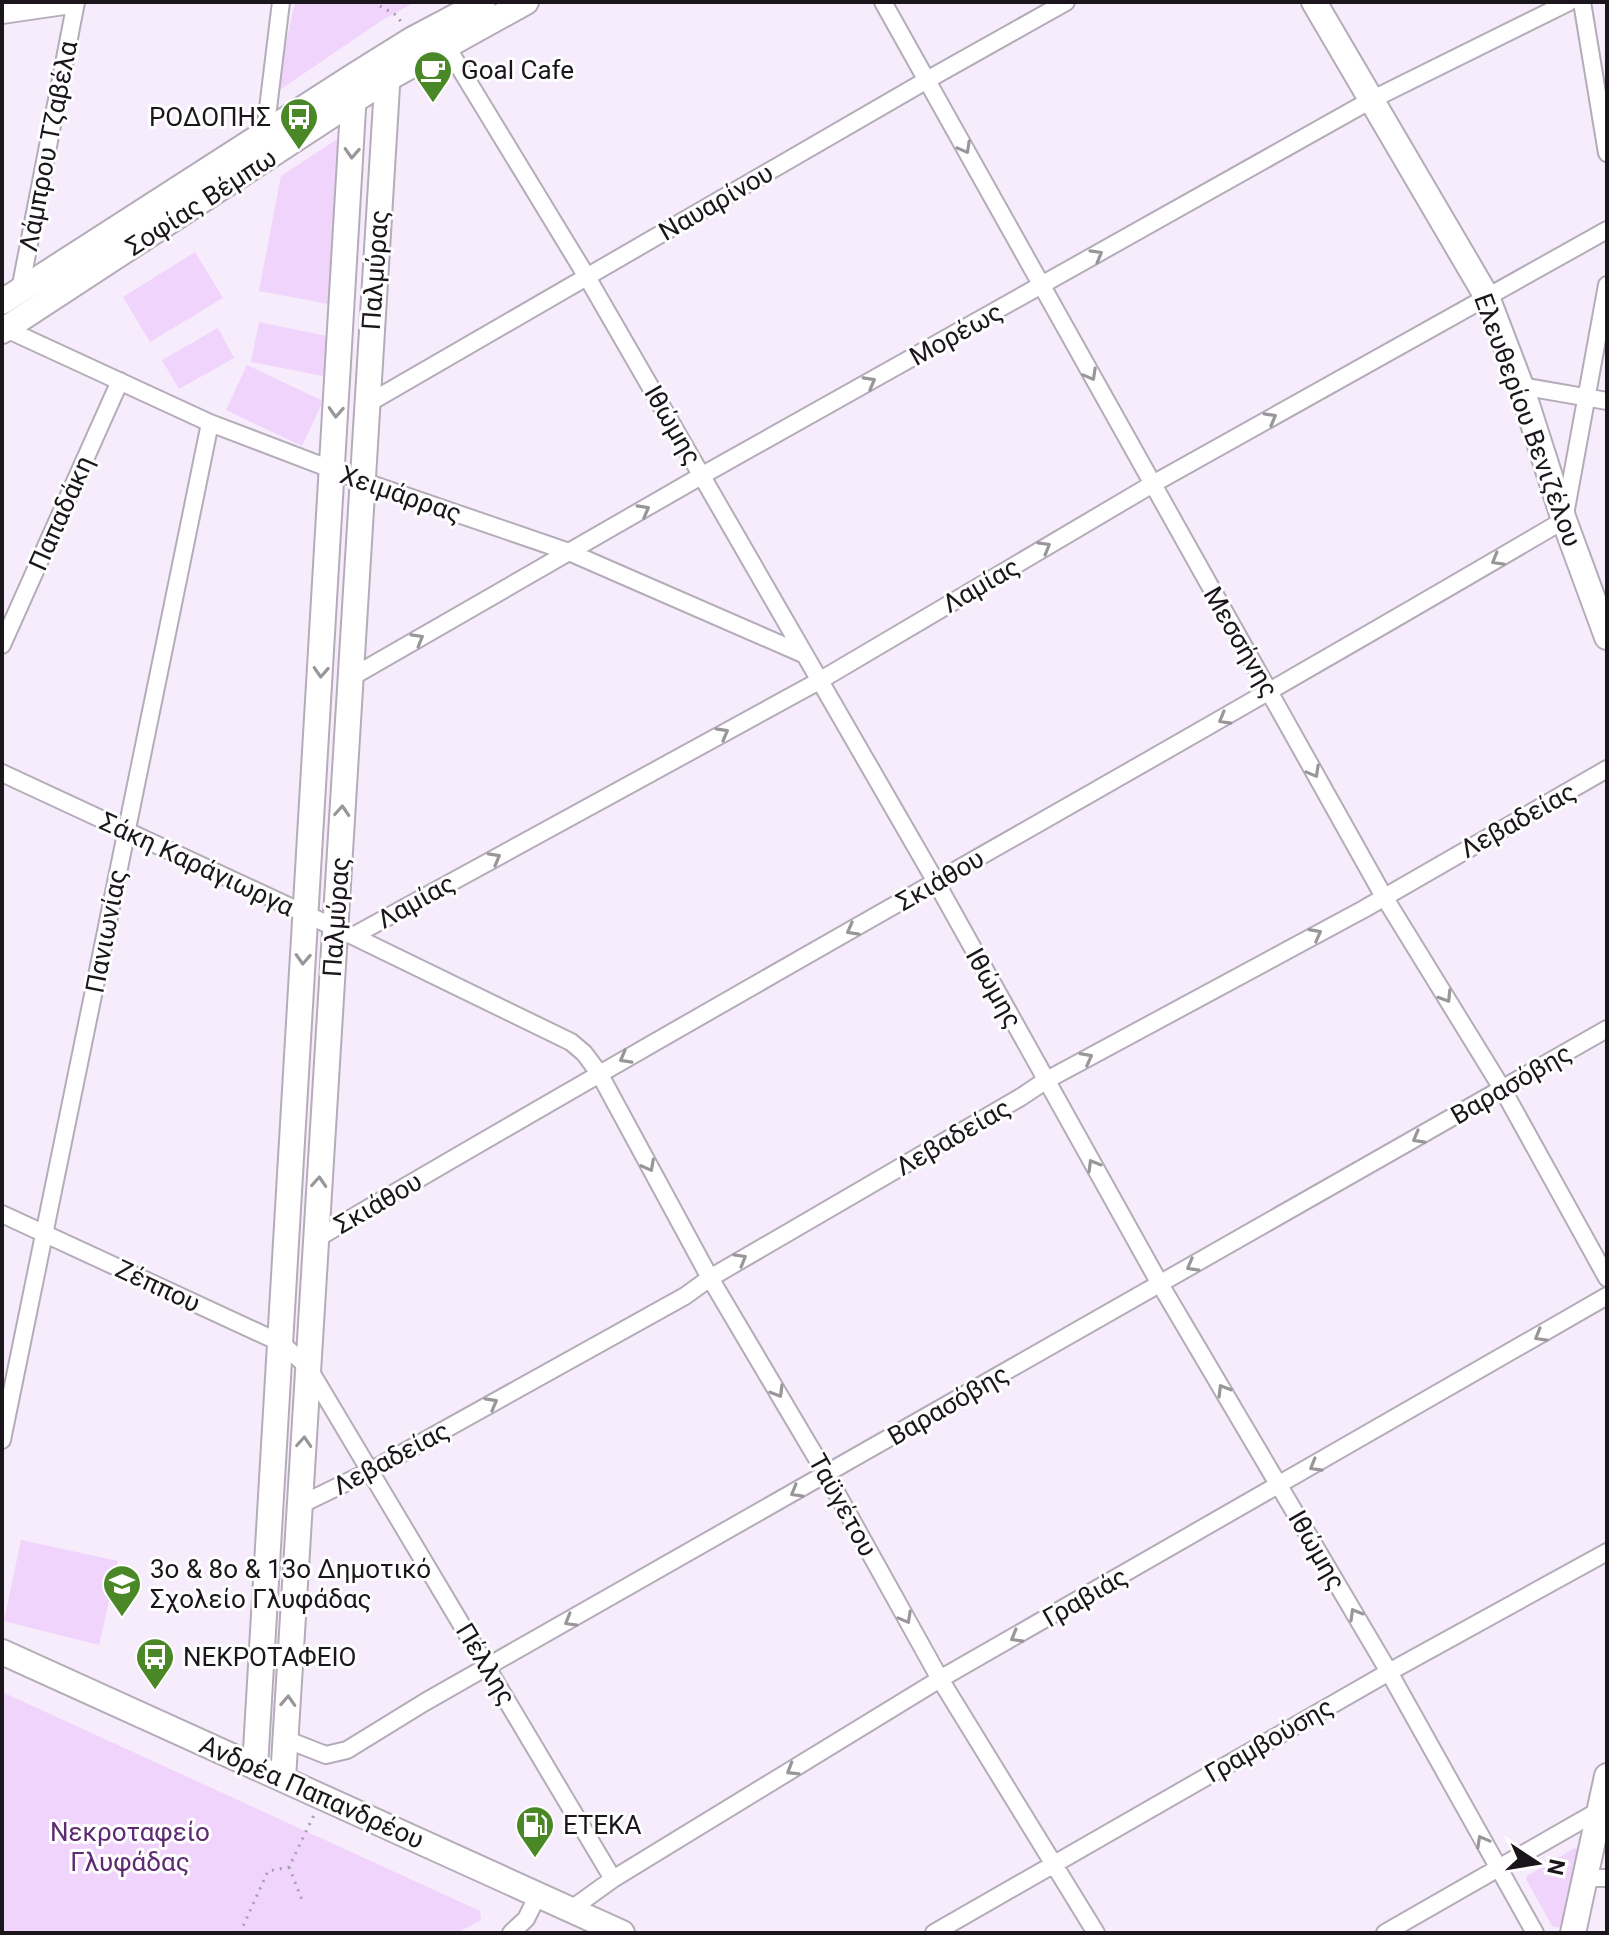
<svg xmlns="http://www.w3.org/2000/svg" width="1609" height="1935" font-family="Roboto,sans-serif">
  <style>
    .green { fill: #f0d4fb }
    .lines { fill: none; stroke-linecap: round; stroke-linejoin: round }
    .street-casing { stroke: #b5acb9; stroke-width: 20 }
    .secondary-casing { stroke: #b5acb9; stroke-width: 28 }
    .path { stroke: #a69faa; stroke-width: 3; stroke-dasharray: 2 6; stroke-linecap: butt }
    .street { stroke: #fff; stroke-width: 16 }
    .secondary { stroke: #fff; stroke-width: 24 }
    .oneway { stroke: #989698 }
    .labels { text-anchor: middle; stroke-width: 6; stroke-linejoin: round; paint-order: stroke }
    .poi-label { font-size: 26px; fill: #1a161b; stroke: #fefefe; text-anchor: start }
    .street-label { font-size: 26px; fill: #1a161b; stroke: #fefefe }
    .park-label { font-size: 26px; fill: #5e2a71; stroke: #fefefe }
  </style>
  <rect width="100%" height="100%" fill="#f6ecfb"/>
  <path class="green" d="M295,2H415L381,21L275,93Z
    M342,136L334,305L259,291L281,176Z
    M195,252L223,298L150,342L123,297Z
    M259,322L331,337L323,376L251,362Z
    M218,328L234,358L179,389L162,360Z
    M247,365L323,401L302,446L226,410Z
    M21,1540L118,1561L99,1645L4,1621Z
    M2,1692L480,1911L481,1920L457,1933H2Z
    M1575,1848L1578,1849L1561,1928L1552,1926L1526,1879L1527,1876Z"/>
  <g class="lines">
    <defs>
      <path id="street" d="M883,2L1383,895L1503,1090L1607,1278
        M1582,2L1607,153
        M447,47L587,277L696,466L936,882L1160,1284L1389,1672L1535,1933
        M265,133L281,2
        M20,290L76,2
        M2,327L210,423L362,481L569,552L803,654
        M1521,386L1607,401
        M367,404L927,80L1066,2
        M2,645L120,381
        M350,678L701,476L1371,100L1569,2
        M2,773L353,936L571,1042L584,1053L599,1073L710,1278L826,1474L940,1679L1096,1933
        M353,936L819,681L1151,485L1607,230
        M2,1214L281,1343L308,1367L613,1879
        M316,1239C729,995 1150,764 1564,520L1607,285
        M2,1440L210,423
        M300,1505L372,1470L685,1296L710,1278L1021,1097L1045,1081L1364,909L1607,769
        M285,1739L326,1755L347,1750L425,1702L1607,1029
        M1585,1878H1607
        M570,1910L613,1879L940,1679L1607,1296
        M511,1933L526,1919L538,1895
        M934,1933L1389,1672L1607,1552
        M1385,1933L1600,1810"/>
      <path id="secondary" d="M1314,2L1487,297L1521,386L1564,520L1607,637
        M2,11L64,2
        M2,302L355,75L413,39L483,2
        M2,331L387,79L526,2
        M2,1652L622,1933
        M255,1767L355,75
        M283,1779L389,54
        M1573,1933L1607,1776"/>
    </defs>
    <use href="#street" class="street-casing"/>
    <use href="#secondary" class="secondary-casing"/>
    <path class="path" d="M373,2L396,15L402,23
      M289,1867L302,1900
      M240,1933L268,1871L289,1867L314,1815"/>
    <use href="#street" class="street"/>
    <use href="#secondary" class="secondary"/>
  </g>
  <defs><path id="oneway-chevron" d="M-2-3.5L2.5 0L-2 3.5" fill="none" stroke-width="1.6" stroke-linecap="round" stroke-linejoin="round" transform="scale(2)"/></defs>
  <g class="oneway">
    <use href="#oneway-chevron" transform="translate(965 148) rotate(61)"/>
    <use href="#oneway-chevron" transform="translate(352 153) rotate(93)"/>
    <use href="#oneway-chevron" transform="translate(1097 255) rotate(-30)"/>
    <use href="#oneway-chevron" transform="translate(1091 375) rotate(61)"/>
    <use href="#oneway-chevron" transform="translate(870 382) rotate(-29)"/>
    <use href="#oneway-chevron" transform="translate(336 412) rotate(93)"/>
    <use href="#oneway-chevron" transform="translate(1271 418) rotate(-29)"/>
    <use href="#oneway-chevron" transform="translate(644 510) rotate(-29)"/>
    <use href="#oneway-chevron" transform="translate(1045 547) rotate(-30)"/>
    <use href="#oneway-chevron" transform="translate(1497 560) rotate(150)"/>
    <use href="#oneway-chevron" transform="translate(418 639) rotate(-30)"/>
    <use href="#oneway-chevron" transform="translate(321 672) rotate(93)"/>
    <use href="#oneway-chevron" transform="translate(1224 719) rotate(150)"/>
    <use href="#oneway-chevron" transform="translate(723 733) rotate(-29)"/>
    <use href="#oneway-chevron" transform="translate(1314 772) rotate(61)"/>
    <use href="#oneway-chevron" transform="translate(342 811) rotate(-86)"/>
    <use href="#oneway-chevron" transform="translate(495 858) rotate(-29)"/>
    <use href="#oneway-chevron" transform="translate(852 930) rotate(151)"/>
    <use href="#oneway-chevron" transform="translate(1316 934) rotate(-28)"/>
    <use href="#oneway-chevron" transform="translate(303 959) rotate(93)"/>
    <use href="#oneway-chevron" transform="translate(1446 997) rotate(58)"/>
    <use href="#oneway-chevron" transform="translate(625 1058) rotate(151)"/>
    <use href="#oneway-chevron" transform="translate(1087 1058) rotate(-28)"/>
    <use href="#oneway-chevron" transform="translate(1418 1138) rotate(151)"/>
    <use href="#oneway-chevron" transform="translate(1093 1165) rotate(-120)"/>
    <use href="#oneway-chevron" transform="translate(649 1166) rotate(62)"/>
    <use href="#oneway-chevron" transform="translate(319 1182) rotate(-86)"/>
    <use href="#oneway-chevron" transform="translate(741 1259) rotate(-30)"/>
    <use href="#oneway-chevron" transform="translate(1192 1266) rotate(151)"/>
    <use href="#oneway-chevron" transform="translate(1540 1336) rotate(150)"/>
    <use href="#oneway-chevron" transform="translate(1223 1390) rotate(-121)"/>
    <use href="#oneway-chevron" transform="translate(778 1392) rotate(59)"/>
    <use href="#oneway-chevron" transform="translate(492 1403) rotate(-29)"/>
    <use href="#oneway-chevron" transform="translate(304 1442) rotate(-86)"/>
    <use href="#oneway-chevron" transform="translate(1315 1466) rotate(150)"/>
    <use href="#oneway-chevron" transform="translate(796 1492) rotate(150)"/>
    <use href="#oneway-chevron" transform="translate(1355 1614) rotate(-120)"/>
    <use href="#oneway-chevron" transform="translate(906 1618) rotate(61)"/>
    <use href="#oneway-chevron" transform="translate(570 1621) rotate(150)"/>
    <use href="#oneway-chevron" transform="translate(1016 1637) rotate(150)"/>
    <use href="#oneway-chevron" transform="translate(288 1701) rotate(-87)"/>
    <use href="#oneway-chevron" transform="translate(792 1770) rotate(149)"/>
    <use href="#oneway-chevron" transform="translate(1482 1841) rotate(-119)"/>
  </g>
  <defs>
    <symbol id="cafe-pin" viewBox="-11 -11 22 30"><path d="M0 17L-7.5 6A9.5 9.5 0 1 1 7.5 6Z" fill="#4a8726" stroke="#fefefe"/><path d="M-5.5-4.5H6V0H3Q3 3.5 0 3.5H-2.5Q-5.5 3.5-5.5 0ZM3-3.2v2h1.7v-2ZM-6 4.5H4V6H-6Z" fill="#fff"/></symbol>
    <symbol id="bus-pin" viewBox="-11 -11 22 30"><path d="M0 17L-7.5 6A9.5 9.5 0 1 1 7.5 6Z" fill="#4a8726" stroke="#fefefe"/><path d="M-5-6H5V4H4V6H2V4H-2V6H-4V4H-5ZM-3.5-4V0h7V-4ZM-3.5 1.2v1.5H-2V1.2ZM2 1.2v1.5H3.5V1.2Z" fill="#fff"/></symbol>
    <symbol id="school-pin" viewBox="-11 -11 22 30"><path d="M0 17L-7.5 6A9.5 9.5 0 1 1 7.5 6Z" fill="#4a8726" stroke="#fefefe"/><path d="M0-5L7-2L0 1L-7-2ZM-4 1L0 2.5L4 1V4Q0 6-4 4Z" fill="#fff"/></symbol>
    <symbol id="fuel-pin" viewBox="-11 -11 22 30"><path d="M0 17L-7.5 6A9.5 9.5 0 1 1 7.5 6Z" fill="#4a8726" stroke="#fefefe"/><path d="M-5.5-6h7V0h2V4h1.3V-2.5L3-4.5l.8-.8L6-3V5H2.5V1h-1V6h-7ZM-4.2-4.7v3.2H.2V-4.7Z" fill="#fff"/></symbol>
  </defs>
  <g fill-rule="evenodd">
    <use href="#cafe-pin" x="411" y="48" width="44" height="60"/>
    <use href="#bus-pin" x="277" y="95" width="44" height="60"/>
    <use href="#school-pin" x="100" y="1562" width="44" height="60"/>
    <use href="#bus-pin" x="133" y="1635" width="44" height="60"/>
    <use href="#fuel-pin" x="513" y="1803" width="44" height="60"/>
  </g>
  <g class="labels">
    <g class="poi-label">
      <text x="461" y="79">Goal Cafe</text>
      <text x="271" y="126" text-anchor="end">ΡΟΔΟΠΗΣ</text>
      <text x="150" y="1578">3ο &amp; 8ο &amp; 13ο Δημοτικό<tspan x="150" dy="30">Σχολείο Γλυφάδας</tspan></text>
      <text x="183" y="1666">ΝΕΚΡΟΤΑΦΕΙΟ</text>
      <text x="563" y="1834">ΕΤΕΚΑ</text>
    </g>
    <g class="street-label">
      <text transform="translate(48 146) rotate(-79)" y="9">Λάμπρου Τζαβέλα</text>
      <text transform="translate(201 202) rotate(-33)" y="9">Σοφίας Βέμπω</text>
      <text transform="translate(716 202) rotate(-30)" y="9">Ναυαρίνου</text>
      <text transform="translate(375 270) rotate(-86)" y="9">Παλμύρας</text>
      <text transform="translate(956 334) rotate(-29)" y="9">Μορέως</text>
      <text transform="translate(1528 420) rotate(70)" y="9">Ελευθερίου Βενιζέλου</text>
      <text transform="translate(673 425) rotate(60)" y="9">Ιθώμης</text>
      <text transform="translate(401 494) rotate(19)" y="9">Χειμάρρας</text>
      <text transform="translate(61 513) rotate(-66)" y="9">Παπαδάκη</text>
      <text transform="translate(981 585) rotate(-30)" y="9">Λαμίας</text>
      <text transform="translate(1241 642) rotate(60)" y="9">Μεσσήνης</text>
      <text transform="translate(1518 820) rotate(-29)" y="9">Λεβαδείας</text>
      <text transform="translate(197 864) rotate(25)" y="9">Σάκη Καράγιωργα</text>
      <text transform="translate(940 880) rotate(-30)" y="9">Σκιάθου</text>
      <text transform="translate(416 901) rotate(-29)" y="9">Λαμίας</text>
      <text transform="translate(336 917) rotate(-86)" y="9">Παλμύρας</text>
      <text transform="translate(106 931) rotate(-79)" y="9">Πανιωνίας</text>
      <text transform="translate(994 988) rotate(61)" y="9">Ιθώμης</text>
      <text transform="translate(1511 1084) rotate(-30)" y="9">Βαρασόβης</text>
      <text transform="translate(953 1137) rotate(-30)" y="9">Λεβαδείας</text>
      <text transform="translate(378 1203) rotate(-30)" y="9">Σκιάθου</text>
      <text transform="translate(158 1286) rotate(25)" y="9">Ζέππου</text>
      <text transform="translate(948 1405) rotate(-30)" y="9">Βαρασόβης</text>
      <text transform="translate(391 1458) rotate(-28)" y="9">Λεβαδείας</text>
      <text transform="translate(843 1505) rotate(61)" y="9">Ταϋγέτου</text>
      <text transform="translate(1317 1550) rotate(60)" y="9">Ιθώμης</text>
      <text transform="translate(1085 1597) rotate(-30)" y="9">Γραβιάς</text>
      <text transform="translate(486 1664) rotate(59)" y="9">Πέλλης</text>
      <text transform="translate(1269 1740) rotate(-30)" y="9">Γραμβούσης</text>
      <text transform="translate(312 1792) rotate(24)" y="9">Ανδρέα Παπανδρέου</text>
    </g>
    <g class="park-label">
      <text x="130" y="1841">Νεκροταφείο<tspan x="130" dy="30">Γλυφάδας</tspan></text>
    </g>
  </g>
  <rect width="1609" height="1935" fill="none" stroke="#1a161b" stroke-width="8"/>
  <g transform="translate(1537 1863) rotate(102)" stroke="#fefefe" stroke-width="6" paint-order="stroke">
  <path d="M0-6L14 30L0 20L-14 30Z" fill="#1a161b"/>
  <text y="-12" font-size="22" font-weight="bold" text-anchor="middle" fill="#1a161b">N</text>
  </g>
</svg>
